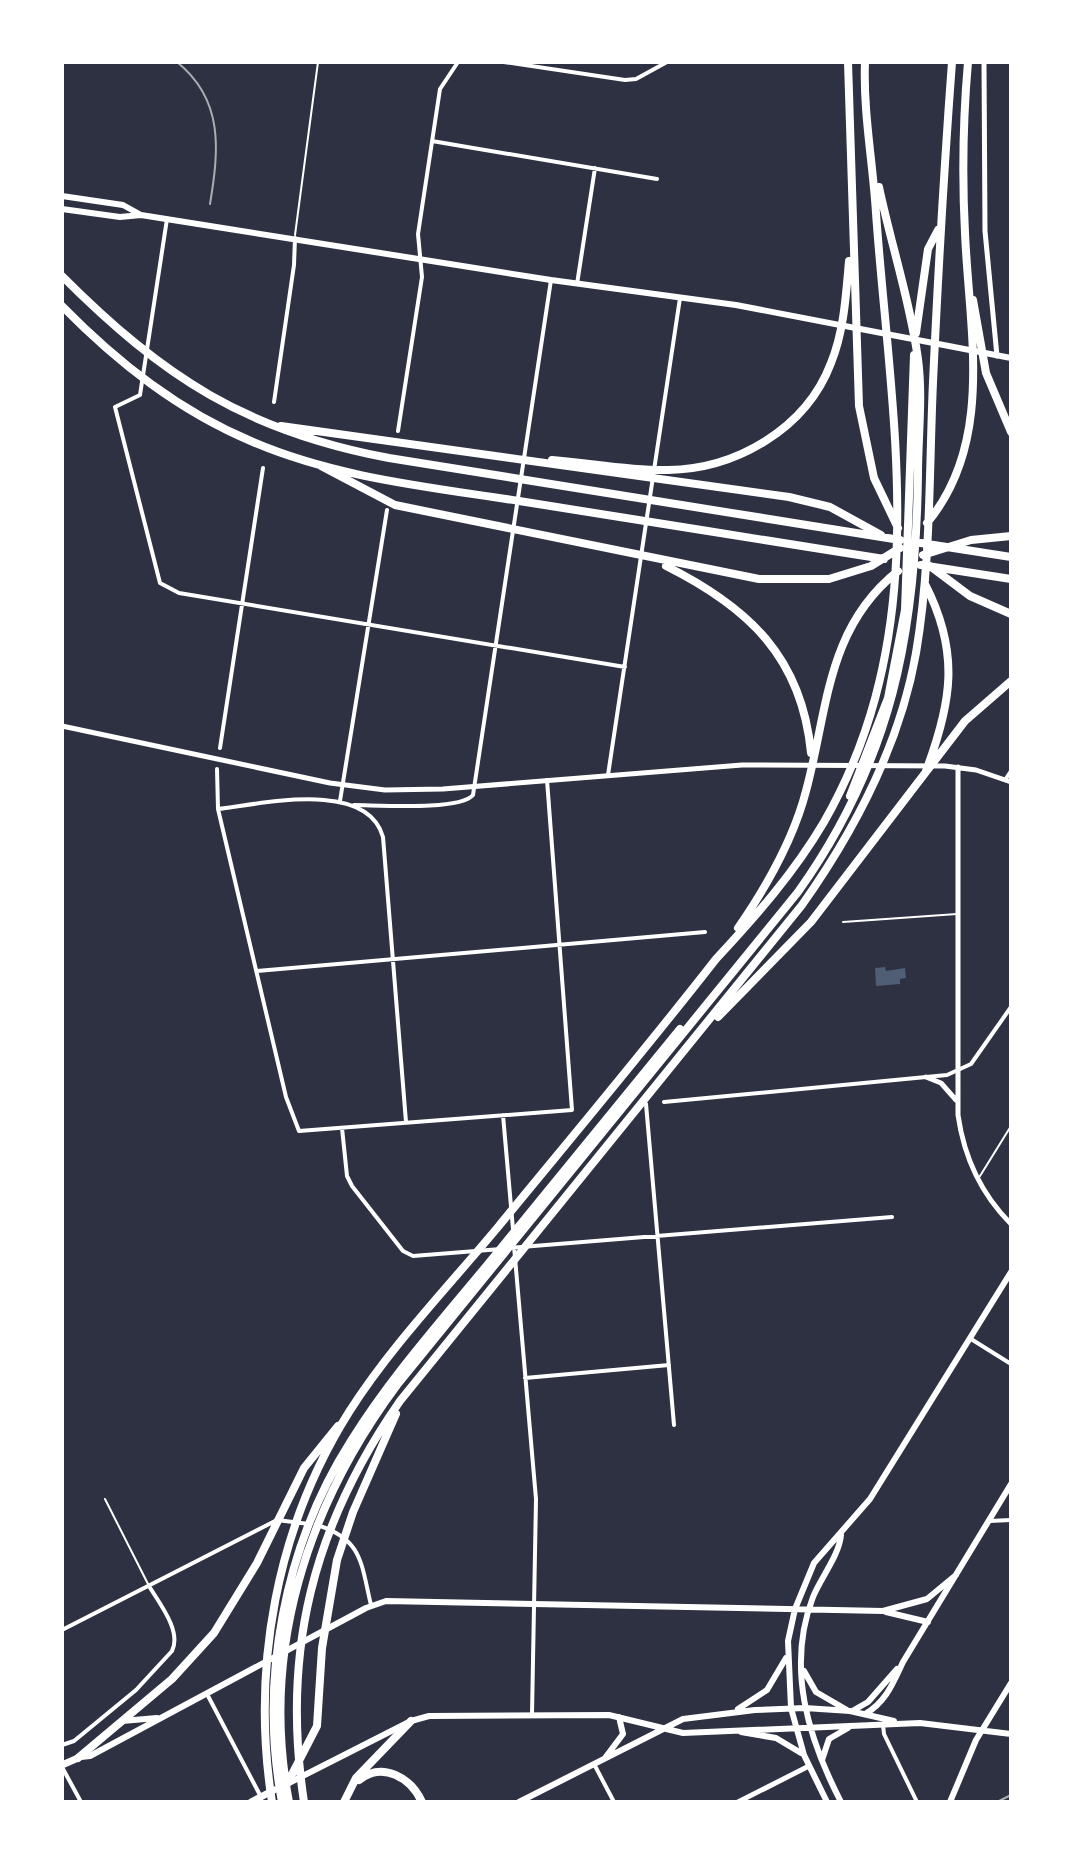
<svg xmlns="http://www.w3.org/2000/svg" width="1073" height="1864" font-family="'DM Sans',sans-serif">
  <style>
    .water { fill: #4f5d75 }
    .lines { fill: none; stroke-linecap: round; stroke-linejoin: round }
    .service { stroke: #fff; stroke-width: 2 }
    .minor { stroke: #fff; stroke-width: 4 }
    .tertiary { stroke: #fff; stroke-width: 5 }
    .secondary { stroke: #fff; stroke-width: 6 }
    .primary { stroke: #fff; stroke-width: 7 }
    .motorway { stroke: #fff; stroke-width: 8 }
    .tram { stroke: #abadb3; stroke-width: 2 }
    .rail { stroke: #abadb3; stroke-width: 2 }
  </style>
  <rect width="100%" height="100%" fill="#2d3142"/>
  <path class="water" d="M885,967L886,971L905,968L906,978L900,979V984L876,986L875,968Z"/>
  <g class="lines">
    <path class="service" d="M295,235L318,62
      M843,922L957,914
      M980,1176L1011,1126
      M105,1499L148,1584"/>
    <path class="minor" d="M504,62L625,80L636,79L667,62
      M432,141L657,179
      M167,219L140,395L115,407L160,583L179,593L625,667
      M577,284L595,168
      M274,402L294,265L295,238
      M398,431L422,277L418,234L440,89L458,62
      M220,748L263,468
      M217,769L218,809L286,1097L299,1131L572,1110L547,780
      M608,775L680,298
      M1005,780L1011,771
      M340,801L387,510
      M354,805C377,805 460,811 473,795L551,280
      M218,809C261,804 367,779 383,837L406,1122
      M257,971L705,932
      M664,1102L947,1075L971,1064L1011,1007
      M646,1104L674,1425
      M503,1115L513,1229
      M342,1128L347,1176L352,1186L403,1251L413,1256L501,1249
      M514,1246L536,1499L532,1715
      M509,1248L892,1217
      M971,1339L1011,1364
      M525,1378L669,1365
      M989,1521L1011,1520
      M317,1525C363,1539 361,1564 371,1605
      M62,1630L277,1520L309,1524
      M207,1694L261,1797
      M883,1725L884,1734L917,1802
      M62,1745L74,1741L136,1690L172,1651C182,1631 159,1603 149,1586
      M594,1764L614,1802
      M62,1767L81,1802"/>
    <path class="tertiary" d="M984,62L985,231L997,356
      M62,726L330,783L385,790L443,789L742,765L945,766L976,770L1011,782
      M958,767V1115C964,1157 980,1193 1011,1224
      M926,1077L941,1083L956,1100
      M738,1802L809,1766"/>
    <path class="secondary" d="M62,196L123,205L141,215
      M62,209L120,217L141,215L551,280L736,305L1011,358
      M841,1535C839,1556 821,1577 813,1597C786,1667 808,1738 841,1802
      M886,1612L928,1622
      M804,1671L816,1692L847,1710
      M738,1709L767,1690L786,1658
      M854,1710L868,1702L897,1669
      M865,1714C886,1702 893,1683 903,1662L1011,1484
      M122,1721L157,1718
      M741,1732L776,1738L801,1753
      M81,1757L90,1756L366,1608L386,1601L883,1611L927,1599L956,1575
      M605,1758L623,1734L619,1717
      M822,1760L829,1739L848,1728
      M287,1784L411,1721L429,1716L609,1715L683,1733L920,1723L1011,1734
      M519,1802L683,1719L755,1710L805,1708L850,1711L894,1721
      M827,1802L804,1755L791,1708L788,1641L795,1609L814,1563L870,1499L1011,1272
      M950,1802L976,1740L1011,1683"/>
    <path class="primary" d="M62,1765L78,1758
      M251,1802L274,1790"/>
    <path class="motorway" d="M848,62L859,406L874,478L898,528
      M62,276C164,378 246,431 389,458L900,540
      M973,300L986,373L1011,432
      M62,306C118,363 179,411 253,442C337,478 430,487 519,501C641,520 762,540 884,559
      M916,333L928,249L938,230
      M281,426L789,497L830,507L881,535
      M552,460C591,463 629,471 668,470C736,469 806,429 831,363C844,331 846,295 849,261
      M321,466L395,505L759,579H829L871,566L900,548
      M927,523C995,442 969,330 965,233C962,176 963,119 968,62
      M921,543L1011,557
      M923,555L971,540L1011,536
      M921,565L1011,579
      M666,566C748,607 802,657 811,753
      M930,566L970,596L1011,614
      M925,584C960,652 952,702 926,771
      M850,796L888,698L905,610L914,355
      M738,928C767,886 793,841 806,791C828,710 826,628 898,571
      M718,1017L811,922L965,721L1011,681
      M78,1758L172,1679L214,1633L257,1563L304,1468L338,1426
      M359,1780C383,1761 411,1778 422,1802
      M287,1784L317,1726L322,1648L337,1560L353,1512L396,1414
      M272,1802C251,1668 276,1528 349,1412C391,1346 448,1287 498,1227C571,1138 645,1050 716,959C756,916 794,873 824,822C935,628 891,422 876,213C873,163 863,112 865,62
      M282,1802C259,1680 284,1546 351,1441C390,1378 441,1321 488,1264C552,1185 616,1107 680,1029
      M289,1802C260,1651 307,1506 397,1385L798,892C892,760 916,633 918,474C918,436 923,397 918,359C910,301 891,244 879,187
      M304,1802C281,1651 313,1526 400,1401L802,905C855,830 900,744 916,653C931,565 929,472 933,382C938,275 944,169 952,62
      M344,1802L356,1778L411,1721"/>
    <path class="tram" d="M997,1802L1011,1795"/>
    <path class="rail" d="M177,62C224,100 219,150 210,204"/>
  </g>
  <rect width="1073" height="1864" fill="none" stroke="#ffffff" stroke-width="128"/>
</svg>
